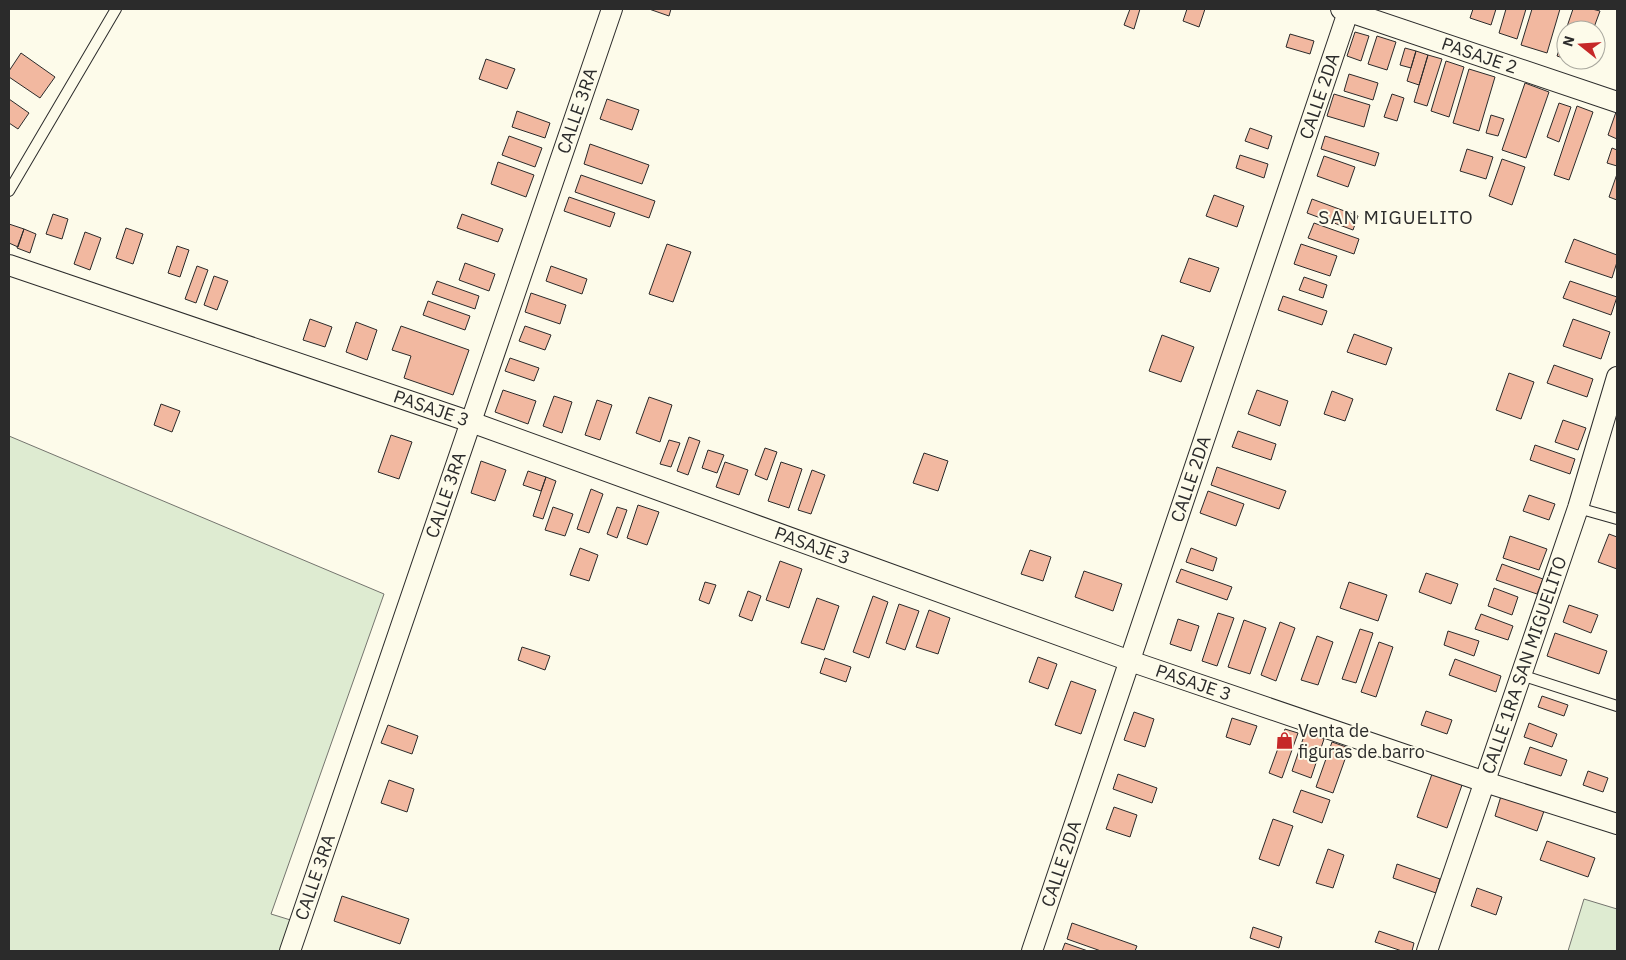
<svg xmlns="http://www.w3.org/2000/svg" width="1626" height="960" font-family="'IBM Plex Sans',sans-serif">
  <style>
    .green { fill: #deebd1; stroke: #74746e }
    .building { fill: #f2b8a0; stroke: #2b2b2b }
    .lines { fill: none; stroke-linecap: round; stroke-linejoin: round }
    .service-casing { stroke: #2b2b2b; stroke-width: 12 }
    .minor-casing { stroke: #2b2b2b; stroke-width: 22 }
    .service { stroke: #fdfbea; stroke-width: 10 }
    .minor { stroke: #fdfbea; stroke-width: 20 }
    .labels { text-anchor: middle; stroke-width: 4; stroke-linejoin: round; paint-order: stroke }
    .street-label { font-size: 18px; fill: #2b2b2b; stroke: #fdfbea }
    .poi-label { font-size: 18px; fill: #2b2b2b; stroke: #fdfbea; text-anchor: start }
    .neighbourhood-label { font-size: 19px; letter-spacing: 1px; fill: #2b2b2b; stroke: #fdfbea }
  </style>
  <rect width="100%" height="100%" fill="#fdfbea"/>
  <path class="green" d="M9,436L384,594L271,914L297,922L289,951H9Z
    M1584,899L1617,909V951H1568Z"/>
  <path class="building" d="M649,9H671L669,16Z
    M1130,9H1140L1134,29L1124,25Z
    M1187,9H1205L1199,27L1183,21Z
    M1473,9H1496L1491,25L1470,18Z
    M1506,9H1526L1517,39L1499,33Z
    M1532,9H1560L1547,53L1521,45Z
    M1573,9H1592L1600,11L1593,30H1566V59L1557,56Z
    M1355,32L1369,36L1361,61L1347,56Z
    M1290,34L1314,41L1310,54L1286,47Z
    M1377,36L1396,42L1387,70L1368,64Z
    M1405,48L1416,51L1411,68L1400,65Z
    M1416,51L1428,55L1419,85L1407,81Z
    M21,53L55,77L40,98L9,77V71Z
    M1428,55L1442,59L1427,106L1414,102Z
    M486,59L515,69L507,89L479,79Z
    M1446,61L1464,67L1449,117L1431,111Z
    M1469,69L1495,77L1479,131L1453,123Z
    M1349,74L1378,83L1373,100L1344,91Z
    M1525,83L1549,92L1526,158L1502,150Z
    M1334,94L1370,105L1364,127L1327,116Z
    M1392,94L1404,98L1397,121L1384,117Z
    M9,99L29,113L18,129L9,123Z
    M607,99L639,110L632,130L600,119Z
    M1559,103L1571,107L1559,142L1547,137Z
    M1577,106L1593,112L1569,180L1554,175Z
    M517,111L550,123L545,138L512,127Z
    M1616,112H1617V139L1608,135Z
    M1491,115L1504,119L1498,136L1486,133Z
    M1250,128L1272,136L1268,149L1245,141Z
    M509,136L542,148L535,167L502,155Z
    M1325,136L1379,153L1375,166L1321,149Z
    M590,144L649,165L642,184L584,164Z
    M1612,148L1617,150V166L1607,163Z
    M1467,149L1493,157L1486,179L1460,171Z
    M1240,155L1268,164L1264,178L1236,168Z
    M1324,156L1355,167L1348,187L1317,176Z
    M1502,159L1525,167L1512,205L1489,196Z
    M498,162L534,175L526,197L491,184Z
    M1617,174V200L1609,197Z
    M581,175L655,201L649,218L575,192Z
    M1214,195L1244,206L1237,227L1206,216Z
    M569,197L615,213L610,227L564,211Z
    M1312,199L1358,216L1353,230L1307,213Z
    M53,214L68,219L62,239L46,234Z
    M462,214L503,229L498,242L457,228Z
    M1314,223L1359,239L1354,254L1308,238Z
    M9,224L24,229L18,247L9,243Z
    M126,228L143,234L133,264L116,258Z
    M24,229L36,234L30,253L17,248Z
    M85,232L101,238L90,270L74,264Z
    M1574,239L1617,255V262L1612,278L1565,262Z
    M667,244L691,252L673,302L649,294Z
    M1301,244L1337,256L1330,276L1294,264Z
    M177,246L189,250L180,277L168,273Z
    M1189,258L1219,268L1210,292L1180,282Z
    M465,263L495,274L489,291L459,280Z
    M197,266L208,270L196,303L185,299Z
    M551,266L587,279L582,294L546,281Z
    M214,276L228,281L217,310L204,305Z
    M1304,277L1327,285L1323,298L1299,290Z
    M437,281L479,296L475,309L432,294Z
    M1570,281L1617,297L1611,315L1563,298Z
    M531,293L566,305L560,324L525,312Z
    M1283,296L1327,311L1322,325L1278,310Z
    M428,301L470,316L465,330L423,315Z
    M310,319L332,327L325,347L303,340Z
    M1573,319L1610,332L1601,359L1563,346Z
    M356,322L377,330L367,360L346,352Z
    M401,326L469,350L453,395L404,378L411,356L392,350Z
    M525,326L551,335L545,350L519,341Z
    M1354,334L1392,348L1386,365L1347,352Z
    M1162,335L1194,347L1181,382L1149,371Z
    M510,358L539,368L534,381L505,371Z
    M1554,365L1593,379L1587,397L1547,383Z
    M1509,373L1534,382L1521,419L1496,410Z
    M503,390L536,401L528,424L495,412Z
    M1257,390L1288,401L1280,426L1248,414Z
    M1332,391L1353,399L1345,421L1324,414Z
    M554,396L572,402L562,433L543,426Z
    M649,397L672,405L660,442L636,433Z
    M597,400L612,405L600,440L585,435Z
    M161,404L180,411L172,432L154,425Z
    M1563,420L1586,428L1578,450L1555,442Z
    M1238,431L1276,444L1271,460L1232,447Z
    M391,435L412,442L399,479L378,472Z
    M689,437L700,441L688,475L677,471Z
    M669,440L680,443L671,467L660,464Z
    M1535,445L1575,459L1570,474L1530,460Z
    M765,448L777,452L767,480L755,475Z
    M708,450L724,455L717,473L702,468Z
    M924,453L948,461L938,491L913,483Z
    M481,461L506,470L495,501L471,493Z
    M725,462L748,470L739,495L716,487Z
    M781,462L802,469L789,508L768,501Z
    M1217,467L1286,491L1279,509L1211,485Z
    M812,470L825,475L811,514L798,510Z
    M528,471L546,477L541,491L523,485Z
    M546,477L556,481L543,519L533,516Z
    M591,489L603,494L589,533L577,529Z
    M1208,491L1244,504L1236,526L1200,513Z
    M1529,495L1555,504L1549,520L1523,511Z
    M638,505L659,512L647,545L627,538Z
    M553,507L573,514L565,536L545,530Z
    M617,507L627,510L617,538L607,534Z
    M1609,534L1617,537V569L1598,562Z
    M1510,536L1547,549L1539,570L1503,558Z
    M580,548L598,555L589,581L570,575Z
    M1191,548L1217,558L1213,571L1186,562Z
    M1030,550L1051,557L1043,581L1021,574Z
    M780,561L802,569L789,608L766,600Z
    M1502,564L1543,579L1537,594L1496,580Z
    M1181,569L1232,587L1227,600L1176,582Z
    M1084,571L1122,584L1113,611L1075,597Z
    M1426,573L1458,584L1451,604L1419,592Z
    M705,582L716,585L709,604L699,600Z
    M1349,582L1387,595L1378,621L1340,608Z
    M1494,588L1518,597L1512,615L1488,606Z
    M748,591L761,596L752,621L739,616Z
    M873,596L888,602L869,658L853,652Z
    M817,598L839,606L824,650L801,643Z
    M899,604L919,611L905,650L886,643Z
    M1569,605L1598,615L1591,633L1563,622Z
    M929,610L950,618L938,654L916,647Z
    M1218,613L1234,618L1217,666L1202,661Z
    M1481,614L1513,626L1508,640L1475,629Z
    M1178,619L1199,626L1191,651L1170,644Z
    M1244,620L1266,628L1250,674L1228,667Z
    M1280,622L1295,628L1276,681L1261,675Z
    M1360,629L1373,633L1356,683L1342,679Z
    M1448,631L1479,641L1474,656L1444,645Z
    M1555,633L1607,651L1599,674L1547,656Z
    M1317,636L1333,642L1318,685L1301,680Z
    M1379,642L1393,647L1376,697L1361,692Z
    M522,647L550,656L545,670L518,660Z
    M1038,657L1057,664L1048,689L1029,682Z
    M825,658L851,667L846,682L820,673Z
    M1455,659L1501,676L1496,692L1449,675Z
    M1071,681L1096,690L1081,734L1055,725Z
    M1542,696L1568,705L1564,716L1538,707Z
    M1426,711L1452,720L1447,734L1421,725Z
    M1134,712L1154,719L1145,747L1124,740Z
    M1232,718L1257,726L1250,745L1226,737Z
    M1529,723L1557,734L1552,747L1524,737Z
    M388,725L418,736L412,754L381,743Z
    M1285,729L1298,733L1282,778L1269,773Z
    M1305,733L1324,739L1311,778L1292,771Z
    M1332,742L1349,748L1333,793L1316,787Z
    M1530,747L1567,760L1561,776L1524,764Z
    M1588,771L1608,778L1603,792L1583,785Z
    M1118,774L1157,788L1152,803L1113,789Z
    M1432,774L1462,785L1447,828L1417,817Z
    M389,780L414,789L407,812L381,803Z
    M1301,790L1330,800L1322,823L1293,812Z
    M1501,796L1544,811L1537,831L1495,816Z
    M1114,807L1137,815L1130,837L1106,829Z
    M1273,819L1293,826L1279,866L1259,859Z
    M1547,841L1595,858L1588,877L1540,860Z
    M1328,849L1344,855L1333,888L1316,883Z
    M1397,864L1440,879L1436,893L1393,878Z
    M1477,888L1502,897L1496,915L1471,906Z
    M342,896L409,919L400,944L334,921Z
    M1072,923L1137,946L1135,951H1101L1067,939Z
    M1253,927L1282,937L1279,948L1250,938Z
    M1379,931L1414,943L1412,951H1402L1375,942Z
    M1065,943L1088,951H1062Z"/>
  <g class="lines">
    <defs>
      <path id="service" d="M9,191L116,9
        M1578,508L1617,519
        M1521,675L1617,706"/>
      <g id="minor">
        <path id="s1" d="M1341,9L1617,102"/>
        <path id="s2" d="M9,265L471,422L1130,661L1485,782L1617,824"/>
        <path id="s3" d="M290,951L612,9"/>
        <path id="s4" d="M1032,951L1349,9"/>
        <path id="s5" d="M1427,951L1578,508L1617,377"/>
      </g>
    </defs>
    <use href="#service" class="service-casing"/>
    <use href="#minor" class="minor-casing"/>
    <use href="#service" class="service"/>
    <use href="#minor" class="minor"/>
  </g>
  <defs>
    <symbol id="shop-bare" viewBox="-9 -9 18 18"><path d="M-5-2.5h2.3a2.7 3.5 0 0 1 5.4 0H5L5.5 6h-11ZM-1.5-2.5h3a1.5 2.3 0 0 0-3 0Z" fill="#c62828" stroke="#fdfbea" stroke-width="2.5" paint-order="stroke"/></symbol>
  </defs>
  <g fill-rule="evenodd">
    <use href="#shop-bare" x="1272" y="728" width="25" height="25"/>
  </g>
  <g class="labels">
    <g class="street-label">
      <text dy="6" stroke="none"><textPath href="#s1" startOffset="146">PASAJE 2</textPath></text>
      <text dy="6" stroke="none"><textPath href="#s4" startOffset="902">CALLE 2DA</textPath></text>
      <text dy="6" stroke="none"><textPath href="#s3" startOffset="888">CALLE 3RA</textPath></text>
      <text dy="6" stroke="none"><textPath href="#s2" startOffset="446">PASAJE 3</textPath></text>
      <text dy="6" stroke="none"><textPath href="#s4" startOffset="498">CALLE 2DA</textPath></text>
      <text dy="6" stroke="none"><textPath href="#s3" startOffset="482">CALLE 3RA</textPath></text>
      <text dy="6" stroke="none"><textPath href="#s2" startOffset="851">PASAJE 3</textPath></text>
      <text dy="6" stroke="none"><textPath href="#s5" startOffset="302">CALLE 1RA SAN MIGUELITO</textPath></text>
      <text dy="6" stroke="none"><textPath href="#s2" startOffset="1256">PASAJE 3</textPath></text>
      <text dy="6" stroke="none"><textPath href="#s4" startOffset="92">CALLE 2DA</textPath></text>
      <text dy="6" stroke="none"><textPath href="#s3" startOffset="78">CALLE 3RA</textPath></text>
    </g>
    <g class="poi-label">
      <text x="1298" y="737">Venta de<tspan x="1298" dy="21">figuras de barro</tspan></text>
    </g>
    <g class="neighbourhood-label">
      <text x="1396" y="224">SAN MIGUELITO</text>
    </g>
  </g>
  <rect width="1626" height="960" fill="none" stroke="#2b2b2b" stroke-width="20"/>
  <g transform="translate(1581 45) rotate(287)"><circle r="24" fill="#fdfbea" stroke="#a9a89e"/>
  <path d="M0-4L9 19L0 12L-9 19Z" fill="#c62828"/>
  <text y="-8" font-size="14" font-weight="bold" text-anchor="middle" fill="#2b2b2b">N</text>
  </g>
</svg>
